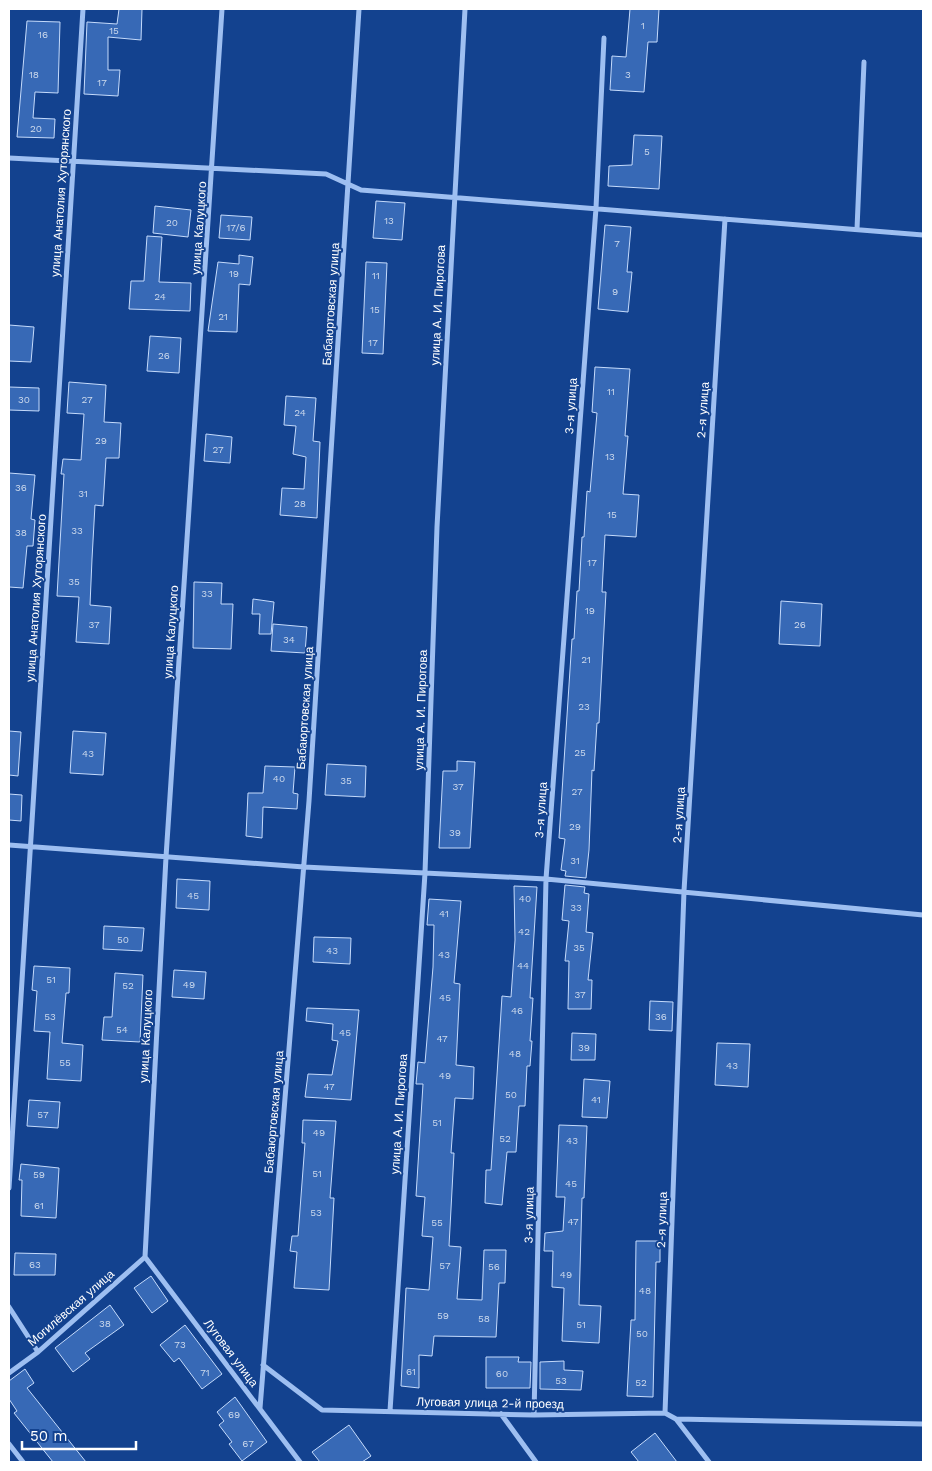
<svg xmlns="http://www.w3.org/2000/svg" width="932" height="1471" font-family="'Work Sans',sans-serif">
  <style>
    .building { fill: #3769b6; stroke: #c5dbfc }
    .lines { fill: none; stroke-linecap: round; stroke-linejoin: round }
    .street { stroke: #9ebff1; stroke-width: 5 }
    .labels { text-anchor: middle; stroke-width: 4; stroke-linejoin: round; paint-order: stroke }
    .number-label { font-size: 10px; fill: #cddaed }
    .street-label { font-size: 12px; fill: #fff; stroke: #13428f }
  </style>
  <rect width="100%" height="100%" fill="#13428f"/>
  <path class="building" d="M119,9H142L141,40L108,37V70H120L118,96L84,94L87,22L117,24Z
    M630,9H659L657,42H648L644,92L610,90L612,56L626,57Z
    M27,21L60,22L58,93L35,92L33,118L55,119L54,138L17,137Z
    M634,135L662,136L659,189L608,186L609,166L632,165Z
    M376,201L405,203L402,240L373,238Z
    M155,206L191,210L188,237L153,233Z
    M221,215L252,217L250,240L219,238Z
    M605,225L631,227L627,272H632L628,312L598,309Z
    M147,236L162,237L159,282L191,283L190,311L129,309L131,281H144Z
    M239,255L253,257L250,285L239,284L237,332L208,331L218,262L239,264Z
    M366,262L387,263L383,354L362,353Z
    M9,325L34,327L31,362L9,361Z
    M150,336L181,338L179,373L147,371Z
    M595,367L630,369L625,436H628L623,494L639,495L636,537L605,535L602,592H606L599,723H597L594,771L592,770L589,850L586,878L565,876L566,871L561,870L565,839L559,838L572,639H574L577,591H579L582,537H584L587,491L590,492L597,413L592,412Z
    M69,382L106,385L104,422L121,423L119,458H106L103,506L95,505L92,559L90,605L111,607L109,644L76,642L79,597L57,596L64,474H61L63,459L81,460L84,414L67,413Z
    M9,387L39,388V411L9,410Z
    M286,396L316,398L313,441L320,442L317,518L280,515L282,488L304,489L306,457L293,454L296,426L284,425Z
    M206,434L232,437L230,463L204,461Z
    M9,473L35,475L31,519L35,520L33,546H27L23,588L9,587Z
    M194,582L222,583L221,604H233L231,649L193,648Z
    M253,599L274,602L271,634H259L260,614H252Z
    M781,601L822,604L820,646L779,644Z
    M273,624L307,627L305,653L271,651Z
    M9,731L21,732L18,776L9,775Z
    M73,731L106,733L103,775L70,773Z
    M457,761L475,762L470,848H439L443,771H457Z
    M327,764L366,766L365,797L325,795Z
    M265,766L295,767L293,793L298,794L297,809L263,807L262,838L246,836L248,793H263Z
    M9,794L22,795L21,821L9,820Z
    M177,879L210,881L209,910L176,908Z
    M565,885L585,887L584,893L589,894L586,932L593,933L588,980H592L591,1009H568L569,961H565L569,921L562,920Z
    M514,886L537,887L530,998H533L530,1041H532L530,1066H527L525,1106H519L516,1152H507L502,1205L485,1203L486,1170H491L502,996L511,997L515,940Z
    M429,899L461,901L454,983L460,984L456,1065L474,1067L473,1099L455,1098L451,1153H454L449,1246L461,1247L457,1299L482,1300L484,1250H506L505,1283H499L496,1337L434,1336L432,1356L419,1355V1388L401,1386L406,1288L429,1290L433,1237L422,1236L425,1197L416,1196L423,1084H416L418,1062L425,1063L433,967L434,925H427Z
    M104,926L144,928L142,951L103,949Z
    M314,937L351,938L350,964L313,962Z
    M34,966L70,968L69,993H66L62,1043L83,1045L81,1081L47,1079L50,1032L34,1031L37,991L32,990Z
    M174,970L206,972L204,999L172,997Z
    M115,973L143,975L140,1042L102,1040L104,1017H112Z
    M650,1001L673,1002L672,1031L649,1030Z
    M307,1008L359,1010L351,1100L305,1097L308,1074L332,1075L338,1041L332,1040L333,1024L306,1021Z
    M572,1033L596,1034L595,1060H571Z
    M717,1043L750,1044L748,1087L715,1085Z
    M584,1079L610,1081L607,1118L582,1117Z
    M29,1100L60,1102L58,1128L27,1126Z
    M303,1120L336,1121L330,1198H334L329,1290L294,1288L297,1252L290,1251L292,1236H298L305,1143H302Z
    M559,1125L587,1126L584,1198H582L579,1305L601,1306L599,1343L562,1341L564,1288L552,1287L553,1251H544L545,1233L563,1231L565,1197H556Z
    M21,1164L59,1168L56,1218L21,1216L22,1180H19Z
    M636,1241H660V1262H656L653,1397L627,1396L631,1320H635Z
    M15,1253L56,1254L55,1275H14Z
    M151,1276L168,1301L152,1313L134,1288Z
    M110,1305L124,1325L85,1353L90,1359L73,1372L55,1348Z
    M185,1325L222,1374L202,1389L179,1358L174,1362L160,1345Z
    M486,1357H519L518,1362H531L530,1388H486Z
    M564,1361V1370L583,1371L581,1390L540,1389V1362Z
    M25,1369L34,1383L27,1388L86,1462H53L14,1413L17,1411L9,1399V1381Z
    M235,1397L267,1442L242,1461L229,1444L232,1442L219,1425L224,1421L217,1412Z
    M349,1425L371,1456L362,1462H320L312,1452Z
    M655,1433L677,1462H639L631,1452Z"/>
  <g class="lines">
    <path class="street" d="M9,158L326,174L361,190L923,235
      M857,229L864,62
      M9,845L304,867L546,879L923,915
      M9,1188L83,9
      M145,1257L166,857L222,9
      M145,1257L300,1462
      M9,1307L38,1352
      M263,1365L322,1410L534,1415L665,1413L676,1419L709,1462
      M9,1373L38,1352L145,1257
      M260,1408L309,801L359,9
      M390,1411L425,873L437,527L465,9
      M665,1413L684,891L725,219
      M501,1414L536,1462
      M534,1415L546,879L596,208L604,38
      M676,1419L923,1424
      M9,1444L23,1462"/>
  </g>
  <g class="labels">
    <g class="number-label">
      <text x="643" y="29">1</text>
      <text x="114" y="34">15</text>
      <text x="43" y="38">16</text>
      <text x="34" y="78">18</text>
      <text x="628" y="78">3</text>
      <text x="102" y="86">17</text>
      <text x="36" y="132">20</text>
      <text x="647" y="155">5</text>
      <text x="389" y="224">13</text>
      <text x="172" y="226">20</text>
      <text x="236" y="231">17/6</text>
      <text x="617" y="247">7</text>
      <text x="234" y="277">19</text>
      <text x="376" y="279">11</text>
      <text x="615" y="295">9</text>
      <text x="160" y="300">24</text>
      <text x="375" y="313">15</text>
      <text x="223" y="320">21</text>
      <text x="373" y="346">17</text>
      <text x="164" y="359">26</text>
      <text x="611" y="395">11</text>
      <text x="24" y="403">30</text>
      <text x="87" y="403">27</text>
      <text x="300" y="416">24</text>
      <text x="101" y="444">29</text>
      <text x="218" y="453">27</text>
      <text x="610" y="460">13</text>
      <text x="21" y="491">36</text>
      <text x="83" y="497">31</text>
      <text x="300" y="507">28</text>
      <text x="612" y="518">15</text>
      <text x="77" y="534">33</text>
      <text x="21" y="536">38</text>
      <text x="592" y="566">17</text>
      <text x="74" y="585">35</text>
      <text x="207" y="597">33</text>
      <text x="590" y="614">19</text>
      <text x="94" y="628">37</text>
      <text x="800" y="628">26</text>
      <text x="289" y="643">34</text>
      <text x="586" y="663">21</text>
      <text x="584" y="710">23</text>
      <text x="580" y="756">25</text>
      <text x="88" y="757">43</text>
      <text x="279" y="782">40</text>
      <text x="346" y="784">35</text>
      <text x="458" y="790">37</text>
      <text x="577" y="795">27</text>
      <text x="575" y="830">29</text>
      <text x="455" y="836">39</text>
      <text x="575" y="864">31</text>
      <text x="193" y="899">45</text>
      <text x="525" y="902">40</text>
      <text x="576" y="911">33</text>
      <text x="444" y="917">41</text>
      <text x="524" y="935">42</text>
      <text x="123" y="943">50</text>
      <text x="579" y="951">35</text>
      <text x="332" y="954">43</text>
      <text x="444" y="958">43</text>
      <text x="523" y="969">44</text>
      <text x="51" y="983">51</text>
      <text x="189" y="988">49</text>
      <text x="128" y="989">52</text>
      <text x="580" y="998">37</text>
      <text x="445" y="1001">45</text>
      <text x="517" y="1014">46</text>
      <text x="50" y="1020">53</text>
      <text x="661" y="1020">36</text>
      <text x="122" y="1033">54</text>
      <text x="345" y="1036">45</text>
      <text x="442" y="1042">47</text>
      <text x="584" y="1051">39</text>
      <text x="515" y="1057">48</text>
      <text x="65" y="1066">55</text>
      <text x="732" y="1069">43</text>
      <text x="445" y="1079">49</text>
      <text x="329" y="1090">47</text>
      <text x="511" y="1098">50</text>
      <text x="596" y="1103">41</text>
      <text x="43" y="1118">57</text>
      <text x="437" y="1126">51</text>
      <text x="319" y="1136">49</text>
      <text x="505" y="1142">52</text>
      <text x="572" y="1144">43</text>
      <text x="317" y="1177">51</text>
      <text x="39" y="1178">59</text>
      <text x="571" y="1187">45</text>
      <text x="39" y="1209">61</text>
      <text x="316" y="1216">53</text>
      <text x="573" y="1225">47</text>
      <text x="437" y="1226">55</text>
      <text x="35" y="1268">63</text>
      <text x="445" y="1269">57</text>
      <text x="494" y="1270">56</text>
      <text x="566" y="1278">49</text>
      <text x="645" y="1294">48</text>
      <text x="443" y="1319">59</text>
      <text x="484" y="1322">58</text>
      <text x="105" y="1327">38</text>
      <text x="581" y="1328">51</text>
      <text x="642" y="1337">50</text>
      <text x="180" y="1348">73</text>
      <text x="411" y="1375">61</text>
      <text x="205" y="1376">71</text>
      <text x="502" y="1377">60</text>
      <text x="561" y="1384">53</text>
      <text x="641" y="1386">52</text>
      <text x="234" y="1418">69</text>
      <text x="248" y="1447">67</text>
    </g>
    <g class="street-label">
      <text transform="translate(61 193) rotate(-86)" y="4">улица Анатолия Хуторянского</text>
      <text transform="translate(199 228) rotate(-86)" y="4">улица Калуцкого</text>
      <text transform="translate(331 304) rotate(-86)" y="4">Бабаюртовская улица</text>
      <text transform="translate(438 305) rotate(-87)" y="4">улица А. И. Пирогова</text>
      <text transform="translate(571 406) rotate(-86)" y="4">3-я улица</text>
      <text transform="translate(703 410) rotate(-86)" y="4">2-я улица</text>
      <text transform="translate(36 598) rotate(-86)" y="4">улица Анатолия Хуторянского</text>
      <text transform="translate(171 632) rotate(-86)" y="4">улица Калуцкого</text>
      <text transform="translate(305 708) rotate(-86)" y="4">Бабаюртовская улица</text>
      <text transform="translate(421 710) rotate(-88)" y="4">улица А. И. Пирогова</text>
      <text transform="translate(541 810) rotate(-86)" y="4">3-я улица</text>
      <text transform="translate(679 815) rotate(-86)" y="4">2-я улица</text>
      <text transform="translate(146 1036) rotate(-87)" y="4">улица Калуцкого</text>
      <text transform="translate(274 1112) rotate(-85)" y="4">Бабаюртовская улица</text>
      <text transform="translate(399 1114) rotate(-86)" y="4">улица А. И. Пирогова</text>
      <text transform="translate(529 1215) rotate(-89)" y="4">3-я улица</text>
      <text transform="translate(662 1220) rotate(-88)" y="4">2-я улица</text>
      <text transform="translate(71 1308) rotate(-41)" y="4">Могилёвская улица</text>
      <text transform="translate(231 1353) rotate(53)" y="4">Луговая улица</text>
      <text transform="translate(490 1403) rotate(1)" y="4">Луговая улица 2-й проезд</text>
    </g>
  </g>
  <rect width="932" height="1471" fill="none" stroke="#ffffff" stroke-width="20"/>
  <path d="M22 1441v8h114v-8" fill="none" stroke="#ffffff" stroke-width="2.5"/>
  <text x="30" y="1441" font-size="15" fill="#ffffff" stroke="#13428f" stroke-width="4" paint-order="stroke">50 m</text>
</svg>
